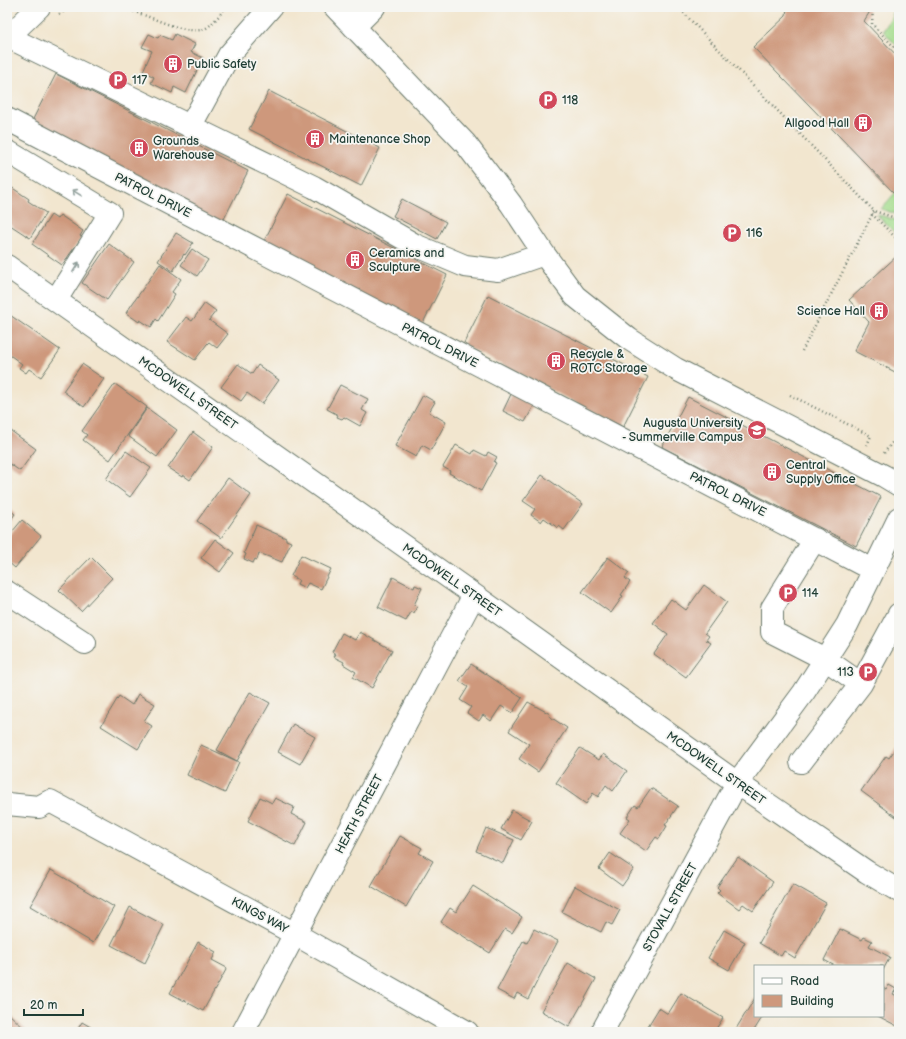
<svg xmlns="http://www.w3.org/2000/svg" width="906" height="1039" font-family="'Balsamiq Sans',sans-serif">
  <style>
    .green { fill: #a5dd8e; stroke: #628d61 }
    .building { fill: #ce987c }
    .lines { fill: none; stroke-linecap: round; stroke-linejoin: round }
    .minor-casing { stroke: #69786a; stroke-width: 24 }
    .path { stroke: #69786a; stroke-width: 2.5; stroke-dasharray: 1 3; stroke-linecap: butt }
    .minor { stroke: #fff; stroke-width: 22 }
    .oneway { stroke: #8f9e9a }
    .labels { text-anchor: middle; stroke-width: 3.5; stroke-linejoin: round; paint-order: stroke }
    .poi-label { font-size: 12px; fill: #1f3d34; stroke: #f6f6f2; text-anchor: start }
    .street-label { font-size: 12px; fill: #1f3d34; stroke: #f6f6f2 }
  </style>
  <rect width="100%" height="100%" fill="#f6f6f2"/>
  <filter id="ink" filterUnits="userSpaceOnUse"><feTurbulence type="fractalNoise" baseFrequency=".025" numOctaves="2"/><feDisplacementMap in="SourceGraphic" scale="8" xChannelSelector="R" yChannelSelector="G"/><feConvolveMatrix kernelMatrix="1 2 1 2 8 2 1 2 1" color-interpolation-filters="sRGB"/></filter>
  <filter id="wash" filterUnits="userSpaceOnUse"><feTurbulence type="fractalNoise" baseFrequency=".012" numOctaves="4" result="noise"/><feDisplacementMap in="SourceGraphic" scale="16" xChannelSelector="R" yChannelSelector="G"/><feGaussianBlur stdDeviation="0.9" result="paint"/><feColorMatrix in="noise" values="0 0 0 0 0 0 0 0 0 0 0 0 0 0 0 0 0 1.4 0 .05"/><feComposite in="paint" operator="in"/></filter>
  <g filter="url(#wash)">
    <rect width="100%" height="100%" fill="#f2e6cf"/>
    <path class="green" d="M893,7H899V48L883,31L892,17Z
      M896,192L899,194V215L881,209Z
      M876,214L899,221V237Z"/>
    <g id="blocks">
      <path class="building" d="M787,7H869V13L864,21L899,58V189L894,193L753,47L786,16Z
        M149,34L158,38L160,35L172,40L175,34L195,44L191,52L203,58L186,93L174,87L172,93L151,83L154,77L143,71L152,51L142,47Z
        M56,74L248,171L222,223L30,125Z
        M269,91L380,148L361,186L249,129Z
        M7,186L10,188L11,187L29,199L28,201L46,213L30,238L7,223Z
        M288,194L447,275L421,327L262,245Z
        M402,199L446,222L437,239L393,216Z
        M51,215L57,219L60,215L83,231L80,236L82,237L62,265L32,244Z
        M176,233L193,243L185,255L184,254L173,271L158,261Z
        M109,244L134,262L107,300L82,283Z
        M192,249L208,260L197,276L181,265Z
        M899,254V374L854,351L869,322L849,300Z
        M160,264L181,279L172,292L175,294L158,321L156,319L151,327L140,320L139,322L126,313Z
        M488,295L648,377L623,427L463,345Z
        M205,303L216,311L209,320L228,334L217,348L209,342L207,344L195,360L167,342L186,317L192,321Z
        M7,313L60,350L41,377L29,369L26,373L19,368L22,364L7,353Z
        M82,364L104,379L84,407L63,391Z
        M238,364L252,374L258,365L279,380L262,404L247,393L241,401L221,387Z
        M115,384L147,407L110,460L83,440L87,435L82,431Z
        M340,385L368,399L362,410L367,413L360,426L344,417L342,419L337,417L338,415L327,409Z
        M513,390L536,402L525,422L503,411Z
        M423,395L435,402L429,412L446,422L431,450L422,445L416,457L395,446Z
        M688,397L881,497L856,546L662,447Z
        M147,408L177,430L157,457L128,436Z
        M7,428L36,449L20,471L7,462Z
        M193,432L213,447L190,480L183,475L182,477L168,468Z
        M456,445L472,454L474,450L486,456L488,452L497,457L494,462L496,463L481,491L449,473L450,471L443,467Z
        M126,451L151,468L130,497L106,479Z
        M542,475L583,504L564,530L559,526L558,528L544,518L541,522L531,515L535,509L523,501Z
        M228,478L251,495L221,538L197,521Z
        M7,508L15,514L7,525Z
        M22,520L41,536L15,568L7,561V538Z
        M256,525L286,538V540L291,542L282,562L259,553L257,560L255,559L253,563L244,559L246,554L244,553Z
        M215,539L234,553L220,572L201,558Z
        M301,555L331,569L321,589L308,583L305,588L297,584L299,580L291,576Z
        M91,557L112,578L81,611L59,590Z
        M608,557L629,573L625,578L630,582L621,595L623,596L611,613L582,592Z
        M393,577L414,588L415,585L422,588L414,605L417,606L414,613L411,612L406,621L378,607Z
        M704,585L727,602L705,633L709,636L706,640L711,643L686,677L654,654L668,634L653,623L671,599L686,610Z
        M360,632L392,650L372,688L353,677L356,672L343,664L344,662L334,657L336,654L332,652L342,633L355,640Z
        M471,664L522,698L512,713L501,706L491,721L483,715L479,721L467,713L471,707L460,700L468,687L459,681Z
        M250,692L270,703L237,761L217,750Z
        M138,694L155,704L144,721L152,726L138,749L101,726L119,696L132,705Z
        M528,702L550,714L549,716L567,728L538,772L519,759L529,744L509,731Z
        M293,724L315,737L300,764L278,752Z
        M201,745L239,762L225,793L187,775Z
        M898,745L899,746V819L861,791L886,756L889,758Z
        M580,748L599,760L603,754L627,771L613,791L606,785L598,797L593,793L586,804L556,783Z
        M651,788L678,806L665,825L667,826L659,839L656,837L646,851L620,833L630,819L627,817L635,805L638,807Z
        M260,797L272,803L275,798L294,807L291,814L307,822L295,846L248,821Z
        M512,810L532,821L521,840L501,829Z
        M486,828L514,840L503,863L476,851Z
        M400,836L422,848L419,853L433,861L406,907L371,886Z
        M610,853L634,869L622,886L599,869Z
        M738,857L773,882L753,911L743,904L739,909L717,893L720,890L717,887Z
        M51,870L114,907L93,943L30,906Z
        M793,884L826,903L795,958L784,951L781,956L759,943Z
        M473,886L522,917L512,933L505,929L490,953L441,922L450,908L456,912Z
        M575,886L620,910L612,925L606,922L601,932L562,912Z
        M130,907L164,925L145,963L111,945Z
        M534,929L558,941L528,999L517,993L514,999L497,990L523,941L527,943Z
        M840,929L862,940L864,937L872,941L869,946L890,957L883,970V966H835L824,960Z
        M724,930L745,942L729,970L708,958Z
        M198,942L216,952L212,960L227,968L203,1011L170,993Z
        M568,963L596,979L569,1027L541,1011Z
        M889,985L896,989L893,994L899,997V1027L878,1016H883V988L886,990Z
        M681,993L723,1018L714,1032H659L648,1026L659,1008L668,1014Z
        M755,998V1016H763L753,1032H734Z
        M7,1012L28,1032H7Z
        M82,1022L99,1032H76Z"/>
    </g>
  </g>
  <g filter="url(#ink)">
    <use href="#blocks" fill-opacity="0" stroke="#69786a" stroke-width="1"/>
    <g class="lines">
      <defs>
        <path id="minor" d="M335,7L465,143L511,204L544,254L575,296L629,339L676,369L884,476L899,485
          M354,27L374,7
          M8,37L314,187L415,245L465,266L498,270L544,254
          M7,38L39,7
          M7,119L873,570
          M190,127L229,55L271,7
          M7,151L110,213L56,300
          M7,266L474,595L737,783L867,872L899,891
          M815,539L772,608V632L825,659L861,684
          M7,592L85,643
          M801,762L861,684L899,614
          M7,804L39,807L50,801L295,934L467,1032
          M243,1032L474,595
          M602,1032L737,783L804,692L847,625L899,518"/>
      </defs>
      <use href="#minor" class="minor-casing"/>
      <path class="path" d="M114,7C122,8 130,10 138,13C154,18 187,35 204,29C211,27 221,13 226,7
        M678,7L874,211L899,219
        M873,7L872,24L899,52
        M59,14L72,7
        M872,214L899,241
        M802,351L874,211
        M790,395L871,436L867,445
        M884,453L899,434"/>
      <use href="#minor" class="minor"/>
    </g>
    <defs><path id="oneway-shaft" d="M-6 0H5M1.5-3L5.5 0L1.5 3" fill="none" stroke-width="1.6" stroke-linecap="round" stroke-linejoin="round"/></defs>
    <g class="oneway">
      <use href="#oneway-shaft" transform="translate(77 193) rotate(-149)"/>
      <use href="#oneway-shaft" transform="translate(76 267) rotate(-58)"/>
    </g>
  </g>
  <defs>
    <symbol id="building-disc" viewBox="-11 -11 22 22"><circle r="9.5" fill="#d1495b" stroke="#f6f6f2"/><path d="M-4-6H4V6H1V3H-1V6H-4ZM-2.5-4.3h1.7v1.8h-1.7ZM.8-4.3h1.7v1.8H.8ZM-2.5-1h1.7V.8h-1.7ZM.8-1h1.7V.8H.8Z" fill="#fff"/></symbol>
    <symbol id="parking-disc" viewBox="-11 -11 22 22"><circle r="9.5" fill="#d1495b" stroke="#f6f6f2"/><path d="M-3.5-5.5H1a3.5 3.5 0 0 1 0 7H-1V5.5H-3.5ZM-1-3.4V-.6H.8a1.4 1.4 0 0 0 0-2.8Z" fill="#fff"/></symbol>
    <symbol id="university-disc" viewBox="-11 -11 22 22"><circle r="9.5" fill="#d1495b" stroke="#f6f6f2"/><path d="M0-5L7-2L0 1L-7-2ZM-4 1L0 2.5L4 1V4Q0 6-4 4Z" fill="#fff"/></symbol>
  </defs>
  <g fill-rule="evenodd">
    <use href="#building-disc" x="162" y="53" width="22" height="22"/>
    <use href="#parking-disc" x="107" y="69" width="22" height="22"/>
    <use href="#parking-disc" x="537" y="89" width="22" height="22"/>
    <use href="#building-disc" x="852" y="112" width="22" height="22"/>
    <use href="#building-disc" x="304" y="128" width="22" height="22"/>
    <use href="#building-disc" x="128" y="137" width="22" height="22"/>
    <use href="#parking-disc" x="721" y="222" width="22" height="22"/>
    <use href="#building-disc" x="344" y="249" width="22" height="22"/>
    <use href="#building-disc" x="868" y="300" width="22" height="22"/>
    <use href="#building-disc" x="545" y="350" width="22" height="22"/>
    <use href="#university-disc" x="746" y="419" width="22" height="22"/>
    <use href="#building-disc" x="761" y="461" width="22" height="22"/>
    <use href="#parking-disc" x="777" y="582" width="22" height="22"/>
    <use href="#parking-disc" x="857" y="661" width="22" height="22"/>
  </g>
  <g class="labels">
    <g class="poi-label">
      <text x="187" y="68">Public Safety</text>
      <text x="132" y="84">117</text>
      <text x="562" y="104">118</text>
      <text x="849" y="127" text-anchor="end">Allgood Hall</text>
      <text x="329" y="143">Maintenance Shop</text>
      <text x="153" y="145">Grounds<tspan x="153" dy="14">Warehouse</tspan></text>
      <text x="746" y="237">116</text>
      <text x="369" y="257">Ceramics and<tspan x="369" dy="14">Sculpture</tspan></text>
      <text x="865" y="315" text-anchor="end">Science Hall</text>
      <text x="570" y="358">Recycle &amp;<tspan x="570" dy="14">ROTC Storage</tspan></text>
      <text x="743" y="427" text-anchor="end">Augusta University<tspan x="743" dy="14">- Summerville Campus</tspan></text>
      <text x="786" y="469">Central<tspan x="786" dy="14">Supply Office</tspan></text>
      <text x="802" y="597">114</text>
      <text x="854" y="676" text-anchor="end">113</text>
    </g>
    <g class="street-label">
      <text transform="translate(153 195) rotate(27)" y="4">PATROL DRIVE</text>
      <text transform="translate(440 345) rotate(27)" y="4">PATROL DRIVE</text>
      <text transform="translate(188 393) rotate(35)" y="4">MCDOWELL STREET</text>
      <text transform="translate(728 494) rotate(27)" y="4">PATROL DRIVE</text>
      <text transform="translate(452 580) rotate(35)" y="4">MCDOWELL STREET</text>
      <text transform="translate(716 768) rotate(35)" y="4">MCDOWELL STREET</text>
      <text transform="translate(359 814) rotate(-62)" y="4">HEATH STREET</text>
      <text transform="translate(670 907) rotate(-61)" y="4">STOVALL STREET</text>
      <text transform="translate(260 915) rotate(28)" y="4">KINGS WAY</text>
    </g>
  </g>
  <rect width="906" height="1039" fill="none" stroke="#f6f6f2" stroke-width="24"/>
  <rect x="754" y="965" width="130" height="52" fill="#f6f6f2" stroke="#a0aca6"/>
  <rect x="762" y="978" width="20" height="6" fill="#ffffff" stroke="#a0aca6"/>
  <text x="790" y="985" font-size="12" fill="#1f3d34">Road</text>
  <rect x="762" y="995" width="20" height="12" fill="#ce987c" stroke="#a0aca6"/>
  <text x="790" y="1005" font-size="12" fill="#1f3d34">Building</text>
  <path d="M24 1009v6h59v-6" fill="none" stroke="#1f3d34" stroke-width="2"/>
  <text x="30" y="1009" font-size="12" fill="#1f3d34" stroke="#f6f6f2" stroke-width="3" paint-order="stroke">20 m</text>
</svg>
